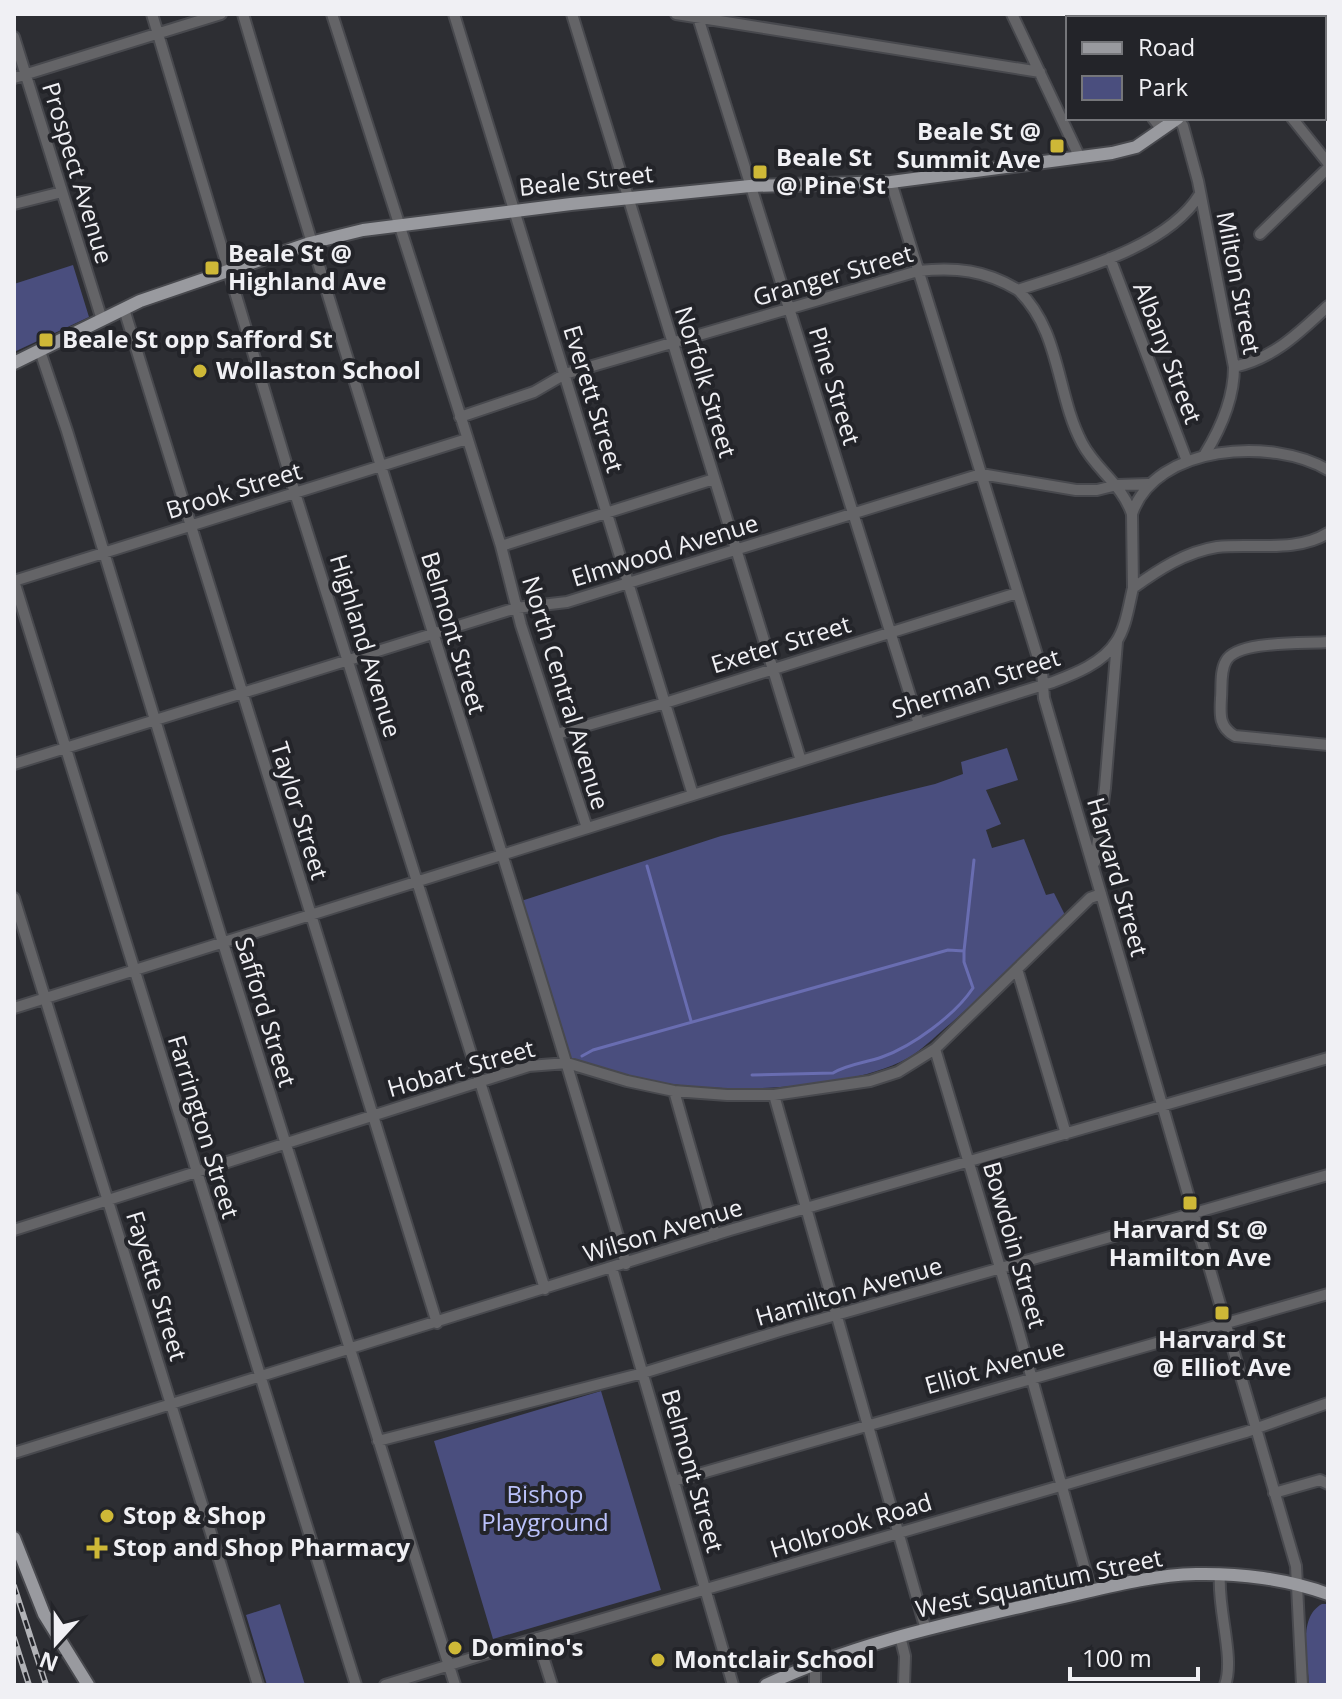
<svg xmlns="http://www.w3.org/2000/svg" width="1342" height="1699" font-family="'Open Sans',sans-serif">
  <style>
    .green { fill: #4a4e7e }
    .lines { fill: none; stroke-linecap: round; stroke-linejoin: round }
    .stream { stroke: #696db1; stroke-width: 3 }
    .minor-casing { stroke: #48494e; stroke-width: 14 }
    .major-casing { stroke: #48494e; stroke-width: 16 }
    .minor { stroke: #646467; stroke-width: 10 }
    .major { stroke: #999a9f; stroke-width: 12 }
    .rail-casing { stroke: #b2b3b7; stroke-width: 6 }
    .rail { stroke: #232429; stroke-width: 3; stroke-dasharray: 9; stroke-linecap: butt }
    .poi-dot { fill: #ceb837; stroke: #232429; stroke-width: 3 }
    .labels { text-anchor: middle; stroke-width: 8; stroke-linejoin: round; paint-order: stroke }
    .poi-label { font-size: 24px; font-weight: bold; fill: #f0f0f4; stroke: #232429; text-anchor: start }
    .street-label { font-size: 24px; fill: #f0f0f4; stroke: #232429 }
    .park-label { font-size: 24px; fill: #bbc2fb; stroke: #232429 }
  </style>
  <rect width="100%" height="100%" fill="#2d2e33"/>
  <path class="green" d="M73,265L89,317L14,352V284Z
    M1007,748L1018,780L986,790L1001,824L986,830L992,848L1024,839L1046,895L1054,893L1065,915C1027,952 990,989 950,1024C938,1034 926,1046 913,1055C840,1101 637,1098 564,1054L518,902L721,836L935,784L963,774L961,762Z
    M601,1391L661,1590L493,1639L434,1441Z
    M280,1604L305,1685H267L246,1615Z
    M1322,1604H1328V1685H1309C1308,1661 1297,1617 1322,1604Z"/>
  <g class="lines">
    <path class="stream" d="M647,866L691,1021
      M964,951L974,860
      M582,1056L593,1050L948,950L964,951V962L973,988C955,1015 913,1046 882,1057C865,1063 848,1064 833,1073L752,1075"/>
    <defs>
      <path id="minor" d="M152,14L295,493L545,1289
        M243,14C366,432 504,845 626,1264
        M332,14L464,427L501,546L521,625L587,828
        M454,14L693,795
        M572,14L801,761
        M676,14L1040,72
        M697,14L919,724
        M1012,14L1080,158
        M1096,14L1097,18
        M1192,14L1193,18
        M14,37L102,320
        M14,78L221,14
        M1153,118L1162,130
        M1177,118L1183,126L1198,181L1234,367C1234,398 1221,428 1205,454
        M1292,118L1328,163
        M891,182L1042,671L1044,698L1296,1566L1302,1685
        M14,204L62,192
        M1260,234L1328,168
        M1110,258L1187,461
        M1018,290C1061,331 1056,394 1082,443C1096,470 1122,484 1132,514L1133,588
        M124,309L437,1323
        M40,351L67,431L223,943L455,1685
        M1234,367C1274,358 1299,333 1328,306
        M460,417L534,392L565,374L918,271C956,267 985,270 1018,290C1075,271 1167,248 1200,194
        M1132,514C1155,444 1273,437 1328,470
        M501,546L714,479
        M14,581L356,1685
        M14,581L467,439
        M1328,642C1305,644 1237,640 1226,661C1220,671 1222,687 1221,698C1220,715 1219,727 1235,736L1328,745
        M557,734L665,703L1017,593
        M14,764L516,608L567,602L981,474L1076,490H1097L1117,485L1148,484
        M1095,862L1105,788L1117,642
        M14,898L258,1685
        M1017,969L1066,1134
        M14,1008L1053,682C1074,674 1103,663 1116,642C1126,628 1129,604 1133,588C1158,570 1185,552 1217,547C1253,543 1296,553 1328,533
        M935,1049L1015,1318L1091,1591
        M674,1091L715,1235
        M774,1095L926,1630
        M14,1230L529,1066L567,1063L627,1081L674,1091L727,1095H774L870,1081L898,1072L935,1049L1090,898L1101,894
        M612,1268L733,1685
        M378,1441L643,1373L783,1330L1328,1175
        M14,1453L730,1230L1328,1058
        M674,1481L1328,1294
        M1274,1493L1320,1480L1328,1484
        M1220,1575C1217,1608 1235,1658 1225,1685
        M900,1636L905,1656L904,1685
        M537,1638L552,1685
        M385,1685L524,1642L1246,1432L1328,1403
        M815,1685V1663"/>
      <path id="major" d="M1302,18L1307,14
        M14,363L140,301L310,243L363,230L571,204L750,186L891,182L1112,153L1136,147L1178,118
        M14,1538L44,1614L88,1685
        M766,1685C854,1643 951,1623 1046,1601C1094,1591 1146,1575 1196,1574C1238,1573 1288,1579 1328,1594"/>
    </defs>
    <use href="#minor" class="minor-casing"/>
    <use href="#major" class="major-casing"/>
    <use href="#minor" class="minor"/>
    <use href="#major" class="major"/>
    <defs>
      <path id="rail" d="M14,1586L46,1685
        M14,1638L29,1685"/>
    </defs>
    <use href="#rail" class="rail-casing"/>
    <use href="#rail" class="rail"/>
  </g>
  <g class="poi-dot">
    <rect x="1049" y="138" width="16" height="16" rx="4"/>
    <rect x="752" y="164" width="16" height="16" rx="4"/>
    <rect x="204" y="260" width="16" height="16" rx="4"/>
    <rect x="38" y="332" width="16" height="16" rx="4"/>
    <circle cx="200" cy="371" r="8"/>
    <rect x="1182" y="1195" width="16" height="16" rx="4"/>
    <rect x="1214" y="1305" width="16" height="16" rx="4"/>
    <circle cx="107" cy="1516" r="8"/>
    <path d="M93 1536h8v8h8v8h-8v8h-8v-8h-8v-8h8z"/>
    <circle cx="455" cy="1648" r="8"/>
    <circle cx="658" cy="1660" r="8"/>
  </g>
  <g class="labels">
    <g class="poi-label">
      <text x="1041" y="140" text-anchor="end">Beale St @<tspan x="1041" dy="28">Summit Ave</tspan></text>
      <text x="776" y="166">Beale St<tspan x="776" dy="28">@ Pine St</tspan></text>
      <text x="228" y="262">Beale St @<tspan x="228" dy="28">Highland Ave</tspan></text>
      <text x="62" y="348">Beale St opp Safford St</text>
      <text x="216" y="379">Wollaston School</text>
      <text x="1190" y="1238" text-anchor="middle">Harvard St @<tspan x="1190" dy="28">Hamilton Ave</tspan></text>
      <text x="1222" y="1348" text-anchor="middle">Harvard St<tspan x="1222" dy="28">@ Elliot Ave</tspan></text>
      <text x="123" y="1524">Stop &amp; Shop</text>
      <text x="113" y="1556">Stop and Shop Pharmacy</text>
      <text x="471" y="1656">Domino's</text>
      <text x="674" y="1668">Montclair School</text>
    </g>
    <g class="street-label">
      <text transform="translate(77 173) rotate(73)" y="8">Prospect Avenue</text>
      <text transform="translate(586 181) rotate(-6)" y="8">Beale Street</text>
      <text transform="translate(833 276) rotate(-16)" y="8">Granger Street</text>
      <text transform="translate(1238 283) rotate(79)" y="8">Milton Street</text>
      <text transform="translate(1167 353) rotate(69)" y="8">Albany Street</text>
      <text transform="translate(705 382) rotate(73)" y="8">Norfolk Street</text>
      <text transform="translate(834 386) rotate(73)" y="8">Pine Street</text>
      <text transform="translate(593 399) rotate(73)" y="8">Everett Street</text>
      <text transform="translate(234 491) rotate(-17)" y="8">Brook Street</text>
      <text transform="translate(665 551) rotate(-17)" y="8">Elmwood Avenue</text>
      <text transform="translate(453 633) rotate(73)" y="8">Belmont Street</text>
      <text transform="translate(781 645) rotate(-17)" y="8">Exeter Street</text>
      <text transform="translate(365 646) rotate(73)" y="8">Highland Avenue</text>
      <text transform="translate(976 684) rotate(-18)" y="8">Sherman Street</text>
      <text transform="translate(565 693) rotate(73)" y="8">North Central Avenue</text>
      <text transform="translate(299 811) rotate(73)" y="8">Taylor Street</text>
      <text transform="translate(1117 877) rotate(74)" y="8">Harvard Street</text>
      <text transform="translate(265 1012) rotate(73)" y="8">Safford Street</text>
      <text transform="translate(461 1069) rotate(-16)" y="8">Hobart Street</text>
      <text transform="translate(203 1127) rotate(73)" y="8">Farrington Street</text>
      <text transform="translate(663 1231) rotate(-17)" y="8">Wilson Avenue</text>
      <text transform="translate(1014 1245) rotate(74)" y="8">Bowdoin Street</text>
      <text transform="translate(156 1286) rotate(73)" y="8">Fayette Street</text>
      <text transform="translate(849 1292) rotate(-16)" y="8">Hamilton Avenue</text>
      <text transform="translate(995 1367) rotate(-16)" y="8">Elliot Avenue</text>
      <text transform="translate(692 1471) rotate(74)" y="8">Belmont Street</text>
      <text transform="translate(851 1526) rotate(-17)" y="8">Holbrook Road</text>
      <text transform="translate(1039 1584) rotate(-12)" y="8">West Squantum Street</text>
    </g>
    <g class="park-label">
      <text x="545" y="1503">Bishop<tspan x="545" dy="28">Playground</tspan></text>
    </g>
  </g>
  <rect width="1342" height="1699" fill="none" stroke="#f0f0f4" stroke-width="32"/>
  <rect x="1066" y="16" width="260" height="104" fill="#232429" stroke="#75767a" stroke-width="2"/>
  <rect x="1082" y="42" width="40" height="12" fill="#999a9f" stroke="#75767a" stroke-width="2"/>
  <text x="1138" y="56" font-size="24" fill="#f0f0f4">Road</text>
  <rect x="1082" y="76" width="40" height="24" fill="#4a4e7e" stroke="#75767a" stroke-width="2"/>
  <text x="1138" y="96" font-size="24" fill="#f0f0f4">Park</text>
  <g transform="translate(56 1643) rotate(201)" stroke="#232429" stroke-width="6" paint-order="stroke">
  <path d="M0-6L14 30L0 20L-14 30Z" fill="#f0f0f4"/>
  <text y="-12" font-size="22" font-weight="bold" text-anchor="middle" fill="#f0f0f4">N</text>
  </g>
  <path d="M1070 1667v12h128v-12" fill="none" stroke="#f0f0f4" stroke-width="4"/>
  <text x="1082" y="1667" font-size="24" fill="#f0f0f4" stroke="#232429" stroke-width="6" paint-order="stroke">100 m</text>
</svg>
